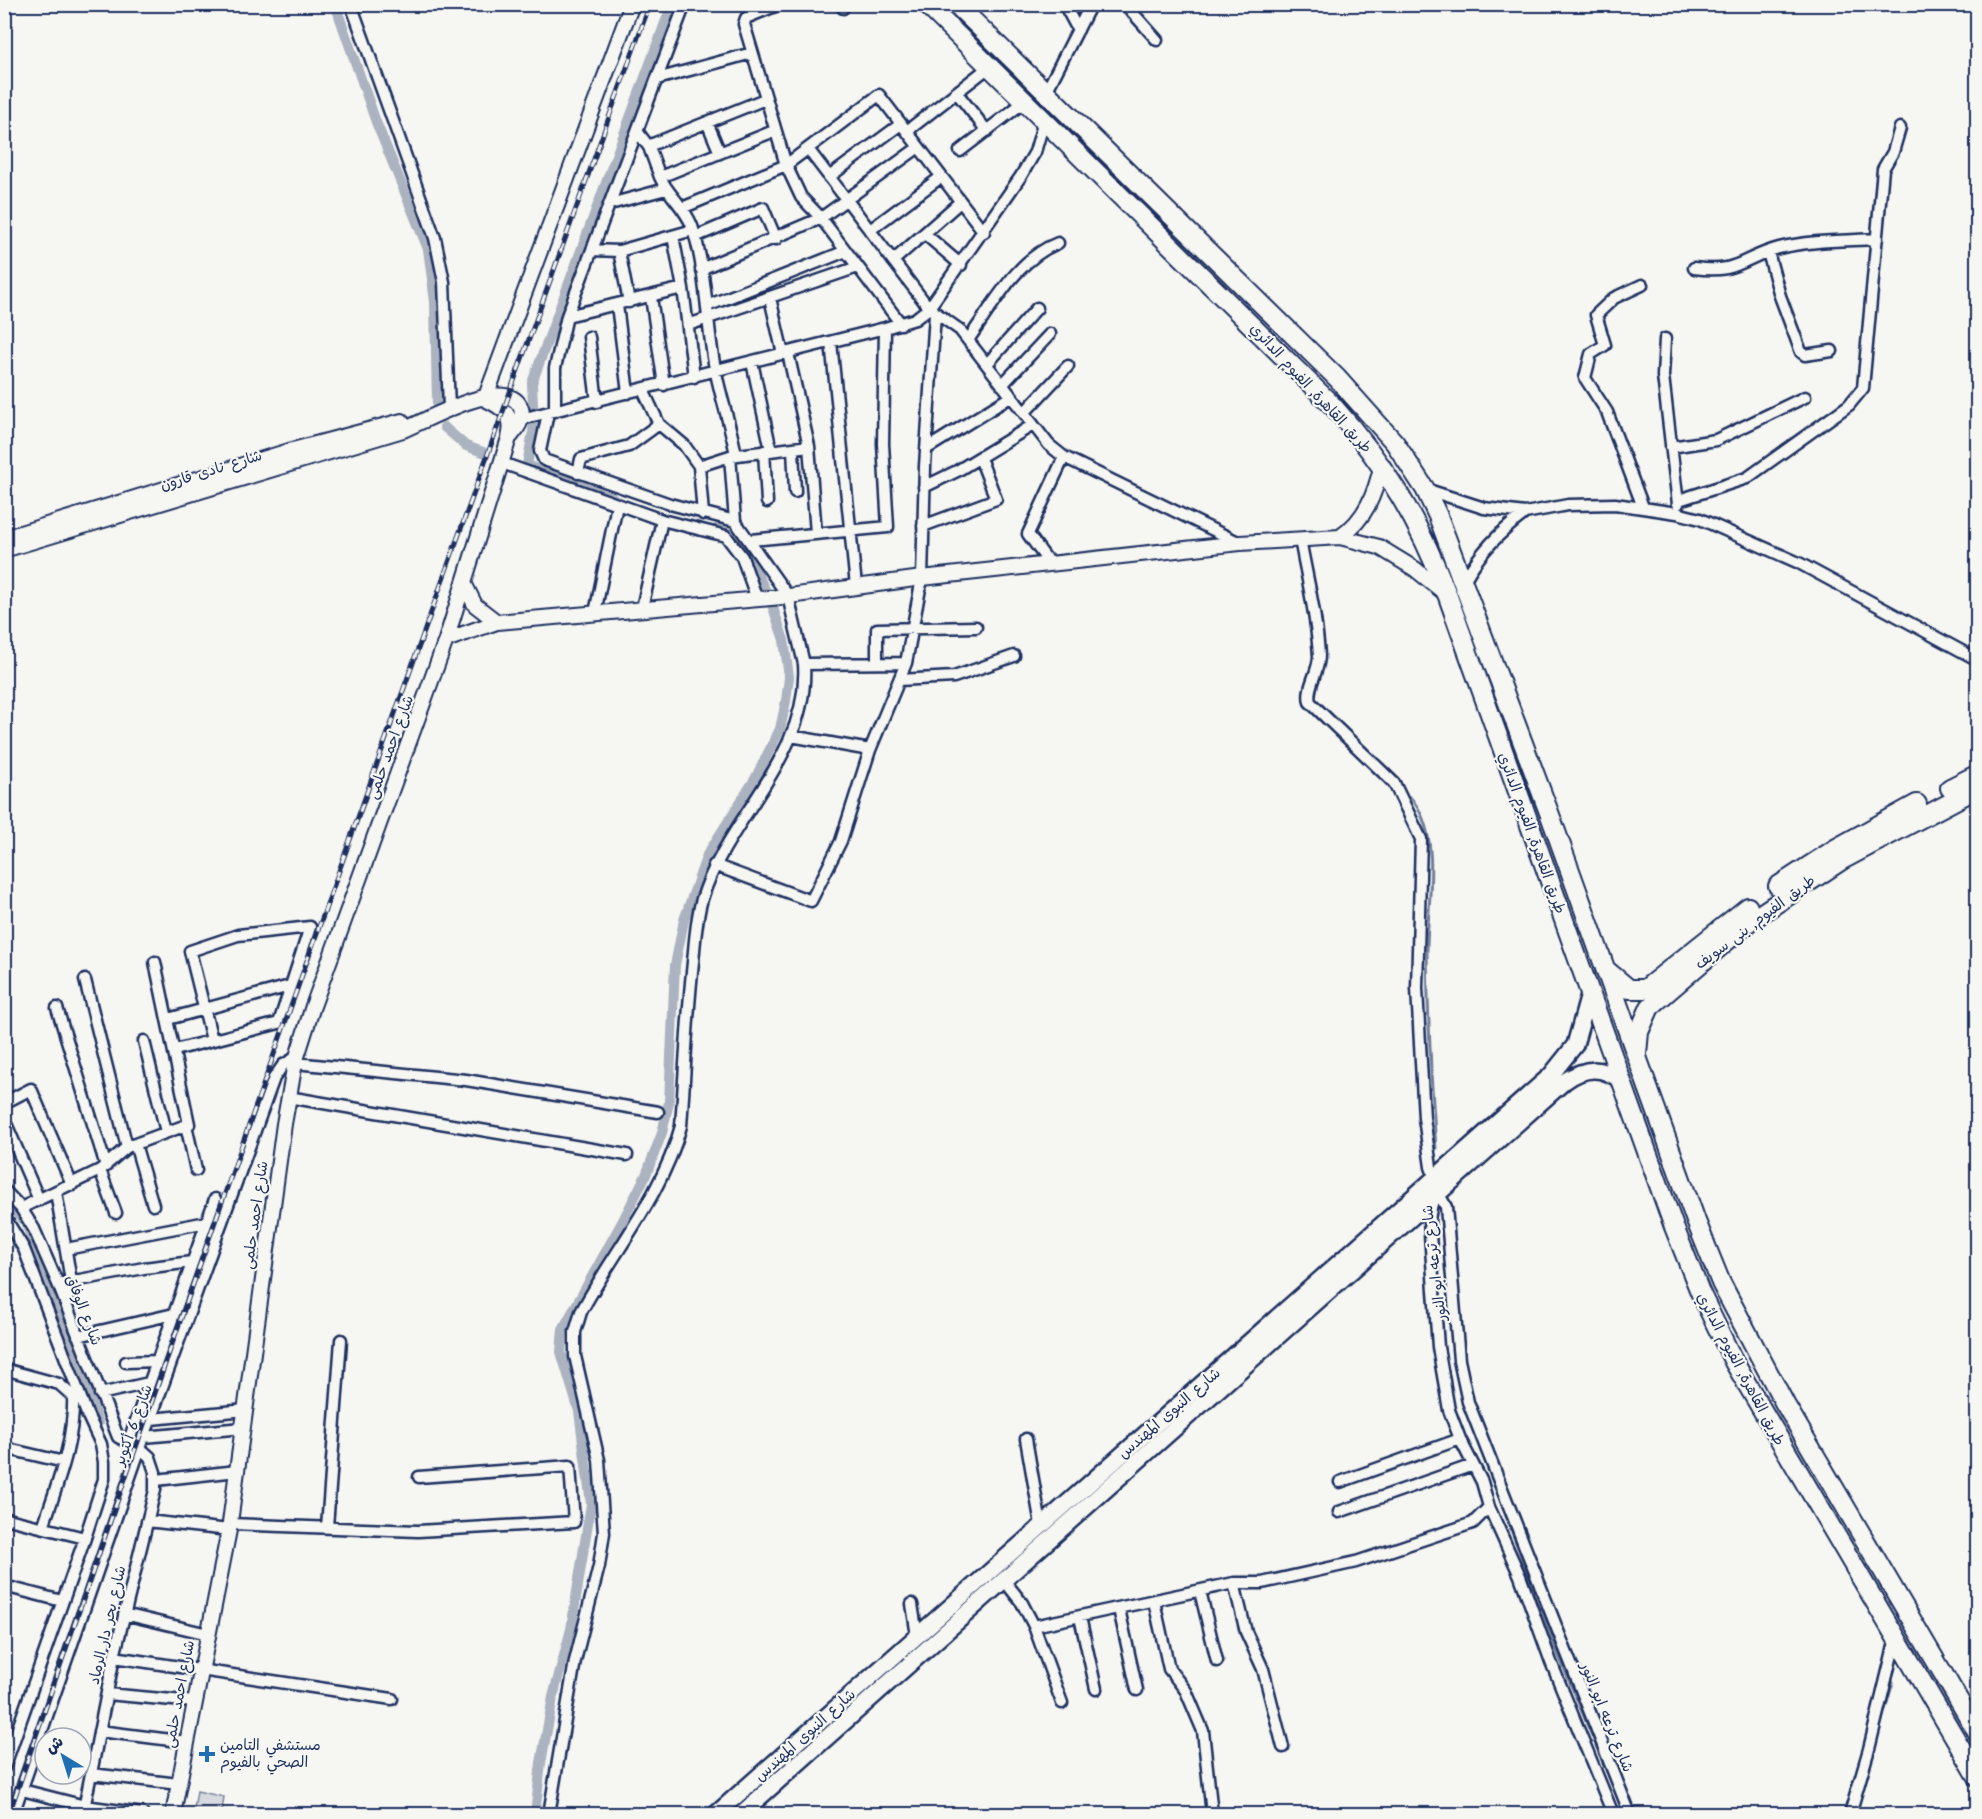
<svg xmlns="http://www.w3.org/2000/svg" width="1982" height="1819" font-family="Kalam,'Playpen Sans Arabic',sans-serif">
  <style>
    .green { fill: #d6d9dd; stroke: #78849e; stroke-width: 1.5 }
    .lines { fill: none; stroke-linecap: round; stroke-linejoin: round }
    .stream { stroke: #717e99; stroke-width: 3 }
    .canal { stroke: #abb2c0; stroke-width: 10 }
    .street-casing { stroke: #1b2f5e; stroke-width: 15 }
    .secondary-casing { stroke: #1b2f5e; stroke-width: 18 }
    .primary-casing { stroke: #1b2f5e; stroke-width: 20 }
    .highway-casing { stroke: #1b2f5e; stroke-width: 22 }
    .street { stroke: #f6f6f2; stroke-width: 10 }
    .secondary { stroke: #f6f6f2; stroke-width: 14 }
    .primary { stroke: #f6f6f2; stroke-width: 15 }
    .highway { stroke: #f6f6f2; stroke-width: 18 }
    .rail-casing { stroke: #1b2f5e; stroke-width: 5 }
    .rail { stroke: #f6f6f2; stroke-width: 3; stroke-dasharray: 9; stroke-linecap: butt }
    .poi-dot { fill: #1f6fb2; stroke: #f6f6f2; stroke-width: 2 }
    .labels { text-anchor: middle; stroke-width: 4.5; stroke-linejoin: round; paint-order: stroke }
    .street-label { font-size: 15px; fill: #1b2f5e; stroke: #f6f6f2 }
    .poi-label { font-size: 15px; fill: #1b2f5e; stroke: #f6f6f2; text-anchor: start }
  </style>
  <rect width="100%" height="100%" fill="#f6f6f2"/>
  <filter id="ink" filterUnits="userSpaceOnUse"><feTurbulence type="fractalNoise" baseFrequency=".0167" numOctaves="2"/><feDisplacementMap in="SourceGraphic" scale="12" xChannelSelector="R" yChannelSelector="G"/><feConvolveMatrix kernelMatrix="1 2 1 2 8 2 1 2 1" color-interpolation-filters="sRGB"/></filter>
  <g filter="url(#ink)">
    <path class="green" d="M197,1791L224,1797L222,1811L235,1814H193Z"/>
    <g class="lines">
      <path class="stream" d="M1410,797C1444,835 1426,907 1427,953C1428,1018 1431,1084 1436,1149
        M1457,1374L1460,1388
        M1475,1434L1556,1649L1617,1796
        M1855,1813L1893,1682"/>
      <path class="canal" d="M335,4L376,122L428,249L435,302L437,405
        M444,427L466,446L483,452
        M613,498L527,465L534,426L532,383L672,4
        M4,1199L25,1221L47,1276L98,1423
        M535,1814L541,1763L553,1697L571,1629L591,1504L579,1411L561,1352L563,1329L621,1224L646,1175L662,1133L669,1102L675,965L684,920L707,855L755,779L780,729L786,701L789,677L784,640L770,599L737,535L716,529"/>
      <defs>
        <path id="street" d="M351,4L435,238L444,282L449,408
          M841,4L843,8
          M1064,4L1078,30
          M1125,4L1157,40
          M657,79L752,53
          M1046,92L1091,4
          M957,93L987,131
          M707,122L720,153
          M637,131L649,147L660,177
          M907,131L989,67
          M648,146L765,99
          M808,149L929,308L960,330L1049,445L1064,457L1240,543
          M960,151L1024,102
          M829,177L901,124
          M610,204L666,189
          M682,208L786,165L744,24L746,18L780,4
          M870,230L941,177
          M925,234L961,265
          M673,236L683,288L694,377
          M695,237L763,208L776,239
          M592,250L619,251L693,230
          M619,251L629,302
          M1768,252L1780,296L1801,352L1805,355L1832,351
          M893,261L960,202
          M1694,268C1740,274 1741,258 1779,248C1811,240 1844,241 1877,239
          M701,269L821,218L919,147
          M1642,285L1614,298L1596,315L1605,345L1591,354L1585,378L1607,412L1643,507
          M651,297L664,385
          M770,298L783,354
          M617,305L628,393
          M707,306L846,251
          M567,316L683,288
          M901,324L821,218L801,197L786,165L879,95L984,232
          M688,325L858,267
          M589,337L597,402
          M1665,339L1663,376L1678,504
          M968,340C993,306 1016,259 1058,243
          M831,342L856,586
          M788,353L809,446L816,533
          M752,362L771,450
          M987,364L1037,308
          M1002,385L1050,334
          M555,411V368L567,316L685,4
          M548,413L540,451L544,460L670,504L735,521L788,596L804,664
          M1024,413L1068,366
          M517,420L885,328L915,319L929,308L1021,176L1035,152L1044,121
          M659,424L684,445L699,466
          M1671,447L1716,440L1805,397
          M793,448L795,492
          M926,449L1012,396
          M764,451L767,502
          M736,455C730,422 718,390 713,357C706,314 706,268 692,226C685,207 668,195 660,177L774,131
          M730,456L735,521
          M502,463L662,520L726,536L742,557L757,599
          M578,473L581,459L629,446L659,424L643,390
          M924,487L957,471L1033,425
          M1425,489L1484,508L1525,513L1568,505L1615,504L1677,513L1700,519L1799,563L1978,660
          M1679,500L1747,478L1849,405L1863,388L1883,169L1893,152L1900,128
          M703,514L699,466L730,456L809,446
          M923,526L996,499L980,458
          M1300,539C1307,578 1317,617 1319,656C1319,672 1306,687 1310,702L1394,783L1421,839L1417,988L1424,1118L1431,1167L1435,1178
          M751,540L888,527L883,444L885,328
          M1050,564L1028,534L1064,457
          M1464,581C1480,552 1499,533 1525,513
          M642,608L662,520
          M595,613L617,505
          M877,662V629L976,627
          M899,680L954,677L1014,656
          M791,736L870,750
          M714,865L811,901L841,841L870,750L906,663
          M57,1008L106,1166
          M168,1019L290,986
          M144,1041L166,1132
          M175,1050L279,1023L310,927L238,935L190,951L212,1040
          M295,1063L466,1080L658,1112
          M288,1097L627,1155
          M4,1103L31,1089L72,1185
          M186,1125L196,1170
          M7,1126L39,1200
          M135,1144L153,1205
          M127,1147L189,1124L155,962
          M100,1170L116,1213
          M4,1190L21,1208L34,1229L58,1284L118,1437L140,1448L150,1457L155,1472V1490L114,1657L83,1814
          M56,1192L71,1281L66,1304
          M21,1208L100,1170L127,1147L85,980
          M4,1216L24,1249L87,1414L101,1444L104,1462V1479L85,1538L4,1768
          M66,1249L207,1222
          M58,1284L144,1268L192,1262
          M78,1336L174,1314
          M126,1362L157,1361
          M4,1369L59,1384L76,1399
          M100,1394L149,1383
          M151,1419L246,1410
          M144,1437L243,1428
          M1026,1439L1041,1525
          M128,1443L215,1199
          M4,1448L64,1462
          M156,1480L237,1471
          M1340,1482L1460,1439
          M1339,1512L1473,1465
          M4,1518L85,1538
          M147,1521L229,1530
          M230,1524L418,1531L574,1522L570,1466L419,1477
          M43,1527C57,1484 75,1442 73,1395
          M327,1527L341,1340
          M1003,1579L1022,1603L1034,1626L1234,1583H1262L1356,1562L1473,1523L1489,1507
          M1234,1583L1246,1632L1263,1669L1283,1747
          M4,1586L62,1601
          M1200,1591L1217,1661
          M1154,1601L1169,1669L1186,1691L1203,1731L1212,1814
          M912,1604L917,1636
          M1119,1609L1137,1690
          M124,1614L208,1634
          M1080,1617L1096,1689
          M1034,1626L1062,1703
          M114,1657L392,1699
          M107,1694L195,1702
          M99,1731L187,1742
          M91,1774L179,1784
          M22,1790L85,1806L143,1814
          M13,1814L140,1448L274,1078L283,1065L297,1057
          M549,1814L575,1661L599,1566L604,1533L599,1460L575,1356V1332L581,1312C614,1251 663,1194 681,1126C685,1071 687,1017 693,962C695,941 696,919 702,899C727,817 810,756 804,664L906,663L922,578L925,466L935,314
          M1613,1814L1551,1662L1520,1576L1489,1507L1482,1482L1460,1439L1449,1410L1438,1347L1429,1220L1432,1203L1438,1192L1446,1207L1459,1360L1468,1402L1630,1814
          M1850,1814L1869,1749L1896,1638"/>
        <path id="secondary" d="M485,399L632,4
          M1340,537C1366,519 1375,494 1382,464
          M4,538L289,451L402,421
          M4,550L403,430C424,422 504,375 520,406C526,417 518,428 511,436
          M464,583L475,605L497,622
          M446,640L497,622L782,597L922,578L1240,543L1340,537L1379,547L1415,569L1446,594
          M173,1814L229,1530L284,1124L295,1063L313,1006L446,640L509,438C515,416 504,408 485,399"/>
        <path id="primary" d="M716,1814L1551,1075L1575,1045L1590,991
          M741,1814L1565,1081C1585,1067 1602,1066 1621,1081"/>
        <path id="highway" d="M926,4L1333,406C1386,465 1419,521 1447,594L1674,1227L1700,1292L1734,1362L1978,1777
          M956,4L1337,378L1395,443L1425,489L1438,516L1550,815L1696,1221L1721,1283L1785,1404L1978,1733
          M1950,788L1978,774
          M1778,886L1835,849L1917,804
          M1605,969L1629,989H1645L1748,907
          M1637,1054L1639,1032L1650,1007L1750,921L1842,860L1978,788"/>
      </defs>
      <use href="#street" class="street-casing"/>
      <use href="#secondary" class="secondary-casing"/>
      <use href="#primary" class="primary-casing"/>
      <use href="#highway" class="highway-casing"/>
      <use href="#street" class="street"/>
      <use href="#secondary" class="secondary"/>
      <use href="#primary" class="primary"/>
      <use href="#highway" class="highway"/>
      <defs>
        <path id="rail" d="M9,1814C217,1209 432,606 650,4"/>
      </defs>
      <use href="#rail" class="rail-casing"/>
      <use href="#rail" class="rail"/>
    </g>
  </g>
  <path class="poi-dot" d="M204 1745h6v6h6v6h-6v6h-6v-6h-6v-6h6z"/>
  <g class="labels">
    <g class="street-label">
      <text transform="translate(1311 388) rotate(47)" y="5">طريق القاهرة, الفيوم الدائري</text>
      <text transform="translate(211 470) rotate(-17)" y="5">شارع نادى قارون</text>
      <text transform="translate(390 747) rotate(-70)" y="5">شارع احمد حلمى</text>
      <text transform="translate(1532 833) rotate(70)" y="5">طريق القاهرة, الفيوم الدائري</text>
      <text transform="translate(1755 922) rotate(-37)" y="5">طريق الفيوم, بنى سويف</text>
      <text transform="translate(255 1215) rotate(-82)" y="5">شارع احمد حلمى</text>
      <text transform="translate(1434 1263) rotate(-97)" y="5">شارع ترعه ابو النور</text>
      <text transform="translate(84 1310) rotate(69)" y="5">شارع الوفاق</text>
      <text transform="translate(1741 1369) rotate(62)" y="5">طريق القاهرة, الفيوم الدائري</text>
      <text transform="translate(1169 1413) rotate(-41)" y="5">شارع النبوى المهندس</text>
      <text transform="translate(133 1425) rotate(-70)" y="5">شارع 6 أكتوبر</text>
      <text transform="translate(107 1625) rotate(-77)" y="5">شارع بحر دار الرماد</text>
      <text transform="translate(179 1694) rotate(-79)" y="5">شارع احمد حلمى</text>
      <text transform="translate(1607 1717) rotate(68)" y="5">شارع ترعه ابو النور</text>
      <text transform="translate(805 1735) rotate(-42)" y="5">شارع النبوى المهندس</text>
    </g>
    <g class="poi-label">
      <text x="220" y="1750">مستشفي التامين<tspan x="220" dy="17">الصحي بالفيوم</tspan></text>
    </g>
  </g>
  <rect width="1982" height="1819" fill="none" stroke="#f6f6f2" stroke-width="24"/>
  <rect x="12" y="12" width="1958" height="1795" fill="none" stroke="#1b2f5e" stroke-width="2" filter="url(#ink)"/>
  <g transform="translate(63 1756) rotate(322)"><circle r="28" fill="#f6f6f2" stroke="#9ea6b7" stroke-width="1.5"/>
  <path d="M0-4.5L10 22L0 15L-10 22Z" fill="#1f6fb2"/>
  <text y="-9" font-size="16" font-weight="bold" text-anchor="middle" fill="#1b2f5e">ش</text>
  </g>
</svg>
